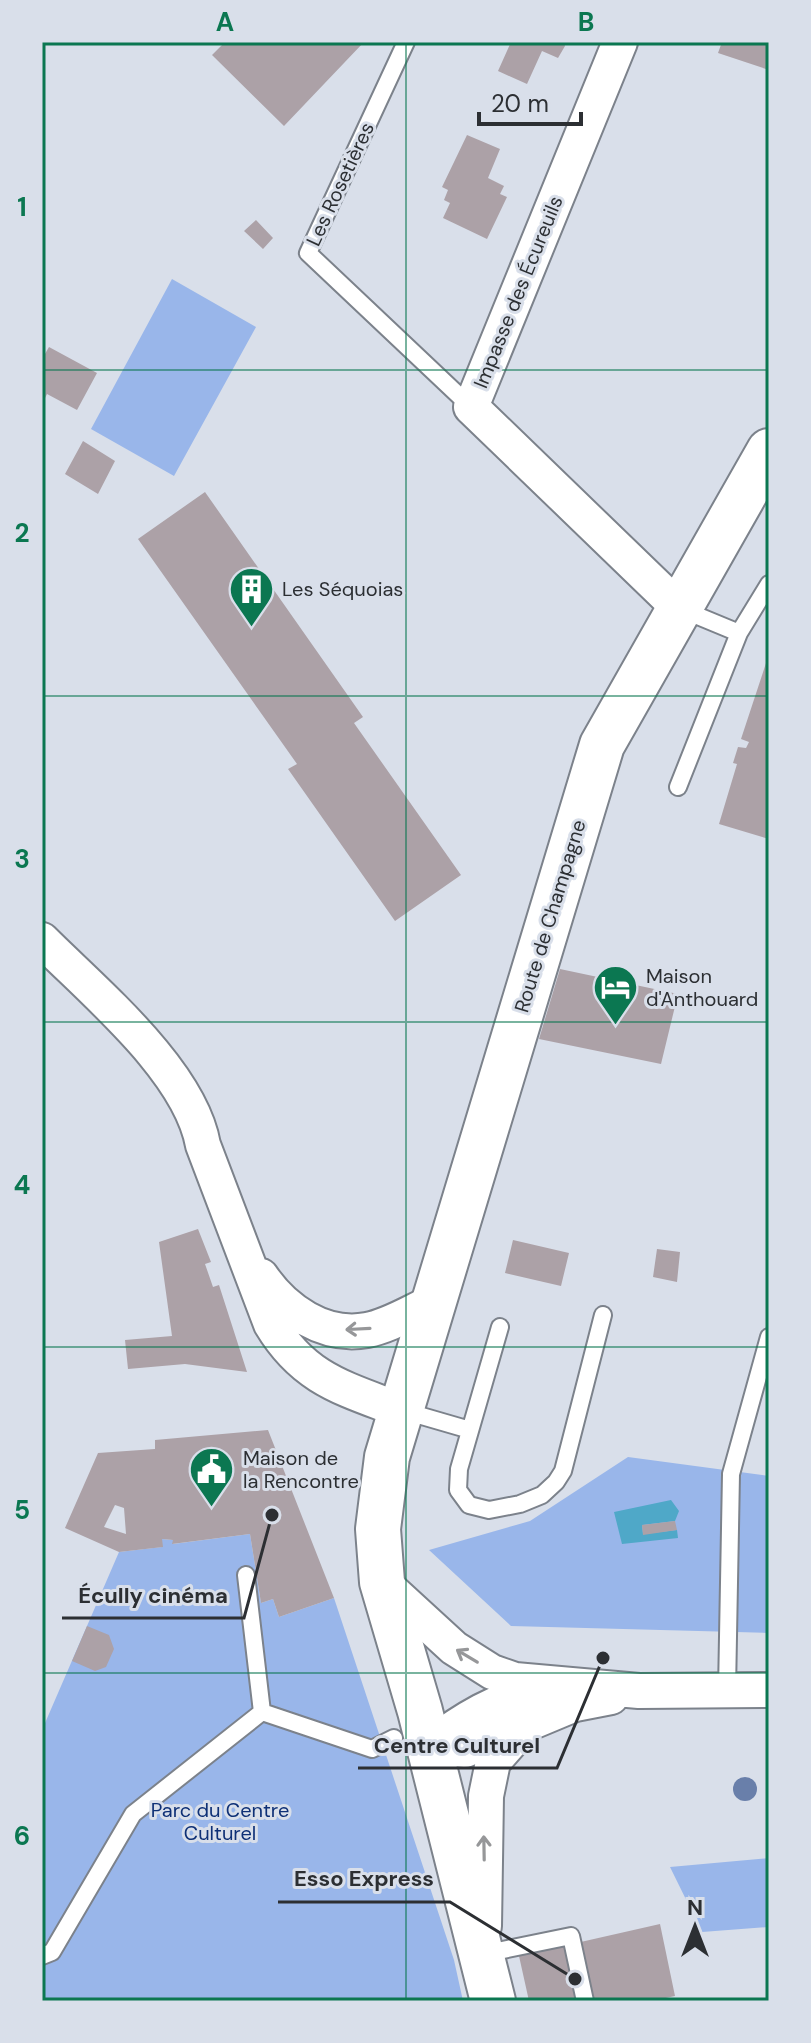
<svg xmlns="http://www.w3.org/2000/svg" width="811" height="2043" font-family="'DM Sans',sans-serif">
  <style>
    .green { fill: #99b6ea }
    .water { fill: #4fa8c8 }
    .building { fill: #aca1a7; fill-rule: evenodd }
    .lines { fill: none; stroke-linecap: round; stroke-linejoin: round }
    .service-casing { stroke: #7c828b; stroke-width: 20 }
    .minor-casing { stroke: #7c828b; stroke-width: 38 }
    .primary-casing { stroke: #7c828b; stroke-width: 48 }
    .service { stroke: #fff; stroke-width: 16 }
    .minor { stroke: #fff; stroke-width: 34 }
    .primary { stroke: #fff; stroke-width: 44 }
    .tree { fill: #697faa }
    .oneway { stroke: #969799 }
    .grid { fill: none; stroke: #0b7751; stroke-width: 2; stroke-opacity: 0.55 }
    .labels { text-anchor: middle; stroke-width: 6; stroke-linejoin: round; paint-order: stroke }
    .street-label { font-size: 20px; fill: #2c2f33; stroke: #d9dfea }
    .poi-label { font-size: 20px; fill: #2c2f33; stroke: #d9dfea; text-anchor: start }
    .park-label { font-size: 20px; fill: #0e3076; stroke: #d9dfea }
    .leader { fill: none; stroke: #2c2f33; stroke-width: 3 }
    .callout-dot { fill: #2c2f33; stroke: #d9dfea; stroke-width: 3 }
    .callout-label { font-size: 22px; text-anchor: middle; font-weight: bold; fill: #2c2f33; stroke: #d9dfea; stroke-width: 6; stroke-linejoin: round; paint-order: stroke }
    .neatline { fill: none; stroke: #0b7751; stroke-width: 3 }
    .grid-label { font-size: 26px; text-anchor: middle; font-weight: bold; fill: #0b7751 }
  </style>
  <rect width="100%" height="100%" fill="#d9dfea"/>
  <path class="green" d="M172,279L256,327L174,476L91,429Z
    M628,1457L769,1476V1633L511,1626L429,1550L530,1521Z
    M250,1534L261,1603L273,1599L279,1617L334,1598L454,1960L463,2001H42V1730L119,1552L162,1547V1539L173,1540V1544Z
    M769,1858V1927L702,1932L670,1867Z"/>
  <path class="water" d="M671,1500L679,1511L675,1521L642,1525L643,1534L677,1530L678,1538L622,1544L614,1512Z"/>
  <path class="building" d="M225,42H364L284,126L212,55Z
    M511,42H564L565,46L558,58L542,51L527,84L498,71Z
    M722,42H769V70L718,53Z
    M467,135L500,149L488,178L504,186L500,194L507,197L487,239L443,218L450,203L444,200L448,190L442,187Z
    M256,220L273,238L263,249L244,231Z
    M49,347L97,373L77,410L47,394L42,404V359Z
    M83,441L115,461L98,494L65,474Z
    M205,492L363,717L354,723L461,875L395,921L288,769L297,764L138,539Z
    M769,654V839L719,824L737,764L733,763L738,747L746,748L749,742L741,739Z
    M560,969L678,994L661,1064L539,1039Z
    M198,1229L211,1262L205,1264L213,1287L219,1285L247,1372L185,1364L128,1369L125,1340L172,1336L159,1242Z
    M513,1240L569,1253L561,1286L505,1273Z
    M657,1249L680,1252L677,1282L653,1277Z
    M268,1430L334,1598L279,1617L273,1599L261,1603L250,1534L172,1544L173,1540L162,1539L163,1547L119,1552L65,1528L98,1453L155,1449V1440ZM115,1505L124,1508L126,1534L104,1527Z
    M675,1521L677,1530L643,1535L642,1525Z
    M87,1626L109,1635L114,1649L106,1667L95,1671L72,1661Z
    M660,1924L675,1996L652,2001H529L519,1956Z"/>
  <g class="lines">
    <defs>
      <path id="service" d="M406,42L308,253L471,407
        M681,609L739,633
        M678,787L739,633L769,584
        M500,1327L459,1469L458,1490L469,1505L489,1510L520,1504L542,1495L556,1482L563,1471L603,1315
        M401,1410L470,1430
        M246,1575L262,1712
        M727,1691L731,1474L769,1337
        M483,1954L571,1936L585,2001
        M42,1956L52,1952L133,1814L262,1712L372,1749L394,1738"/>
      <path id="minor" d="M620,42L471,407L679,608
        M42,940C94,992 190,1071 203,1145L271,1324C304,1379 343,1388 400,1410
        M261,1276C284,1310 324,1338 367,1330C389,1326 411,1312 431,1303
        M382,1582L454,1648L492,1672L515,1680L639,1691L769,1690
        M427,1747L465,1750L575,1704L611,1697
        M427,1747C464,1719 497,1699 542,1688
        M484,1926L486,1796L493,1762L523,1728"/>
      <path id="primary" d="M493,2001L420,1711L382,1582L378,1529L387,1457L602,745L769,451"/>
    </defs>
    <use href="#service" class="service-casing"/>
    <use href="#minor" class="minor-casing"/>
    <use href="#primary" class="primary-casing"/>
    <use href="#service" class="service"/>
    <use href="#minor" class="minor"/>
    <use href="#primary" class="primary"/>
  </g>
  <circle class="tree" cx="745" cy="1789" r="12"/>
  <defs><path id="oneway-shaft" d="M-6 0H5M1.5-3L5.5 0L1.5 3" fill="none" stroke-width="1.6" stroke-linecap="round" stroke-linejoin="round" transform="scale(2)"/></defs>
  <g class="oneway">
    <use href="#oneway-shaft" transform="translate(358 1329) rotate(177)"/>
    <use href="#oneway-shaft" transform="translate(467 1656) rotate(-149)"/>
    <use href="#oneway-shaft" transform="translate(484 1848) rotate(-91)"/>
  </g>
  <path class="grid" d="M406,42V2001M42,370H769M42,696H769M42,1022H769M42,1347H769M42,1673H769"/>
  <defs>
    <symbol id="building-pin" viewBox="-11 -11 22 30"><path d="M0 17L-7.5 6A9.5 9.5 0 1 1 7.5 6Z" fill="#0b7751" stroke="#d9dfea"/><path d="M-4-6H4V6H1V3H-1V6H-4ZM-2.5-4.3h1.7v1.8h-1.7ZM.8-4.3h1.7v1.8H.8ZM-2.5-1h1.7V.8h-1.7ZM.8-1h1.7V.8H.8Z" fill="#fff"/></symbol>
    <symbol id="hotel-pin" viewBox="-11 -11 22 30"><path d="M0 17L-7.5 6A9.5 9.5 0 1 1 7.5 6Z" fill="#0b7751" stroke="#d9dfea"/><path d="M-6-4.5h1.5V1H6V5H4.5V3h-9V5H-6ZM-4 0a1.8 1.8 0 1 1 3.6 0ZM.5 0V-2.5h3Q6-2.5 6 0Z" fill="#fff"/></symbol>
    <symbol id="civic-pin" viewBox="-11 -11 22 30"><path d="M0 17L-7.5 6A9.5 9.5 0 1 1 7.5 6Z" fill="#0b7751" stroke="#d9dfea"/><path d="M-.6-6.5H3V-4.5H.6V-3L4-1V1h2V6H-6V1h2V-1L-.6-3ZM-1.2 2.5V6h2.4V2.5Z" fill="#fff"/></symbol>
  </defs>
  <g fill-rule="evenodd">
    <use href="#building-pin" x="226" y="564" width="51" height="69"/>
    <use href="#hotel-pin" x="590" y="962" width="51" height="69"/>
    <use href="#civic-pin" x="186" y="1444" width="51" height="69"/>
  </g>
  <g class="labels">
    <g class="street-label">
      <text transform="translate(340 184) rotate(-65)" y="7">Les Rosetières</text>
      <text transform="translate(518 292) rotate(-68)" y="7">Impasse des Écureuils</text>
      <text transform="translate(550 916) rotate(-73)" y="7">Route de Champagne</text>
    </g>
    <g class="poi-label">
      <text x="282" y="596">Les Séquoias</text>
      <text x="646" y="983">Maison<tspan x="646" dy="23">d'Anthouard</tspan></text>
      <text x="243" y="1465">Maison de<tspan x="243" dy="23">la Rencontre</tspan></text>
    </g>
    <g class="park-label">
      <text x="220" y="1817">Parc du Centre<tspan x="220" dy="23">Culturel</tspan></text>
    </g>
  </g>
  <path class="leader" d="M272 1515L244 1618H62M603 1658L557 1768H358M575 1979L450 1902H278"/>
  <g class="callout-dot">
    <circle cx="272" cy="1515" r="8"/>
    <circle cx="603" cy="1658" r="8"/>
    <circle cx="575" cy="1979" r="8"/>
  </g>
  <g class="callout-label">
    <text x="153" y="1603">Écully cinéma</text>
    <text x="457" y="1753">Centre Culturel</text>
    <text x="364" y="1886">Esso Express</text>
  </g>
  <rect width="811" height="2043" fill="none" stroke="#d9dfea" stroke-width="88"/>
  <g transform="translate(695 1927)" stroke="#d9dfea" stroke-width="6" paint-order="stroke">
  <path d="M0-6L14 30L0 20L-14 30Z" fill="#2c2f33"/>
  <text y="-12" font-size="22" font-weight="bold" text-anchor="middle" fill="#2c2f33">N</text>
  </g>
  <path d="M479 112v12h102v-12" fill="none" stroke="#2c2f33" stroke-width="4"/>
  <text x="491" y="112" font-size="24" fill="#2c2f33" stroke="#d9dfea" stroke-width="6" paint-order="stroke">20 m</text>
  <rect x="44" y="44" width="723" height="1955" class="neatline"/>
  <g class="grid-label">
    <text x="225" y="31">A</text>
    <text x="586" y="31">B</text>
    <text x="22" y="216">1</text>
    <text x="22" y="542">2</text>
    <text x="22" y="868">3</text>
    <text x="22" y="1194">4</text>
    <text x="22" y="1519">5</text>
    <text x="22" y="1845">6</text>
  </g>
</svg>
